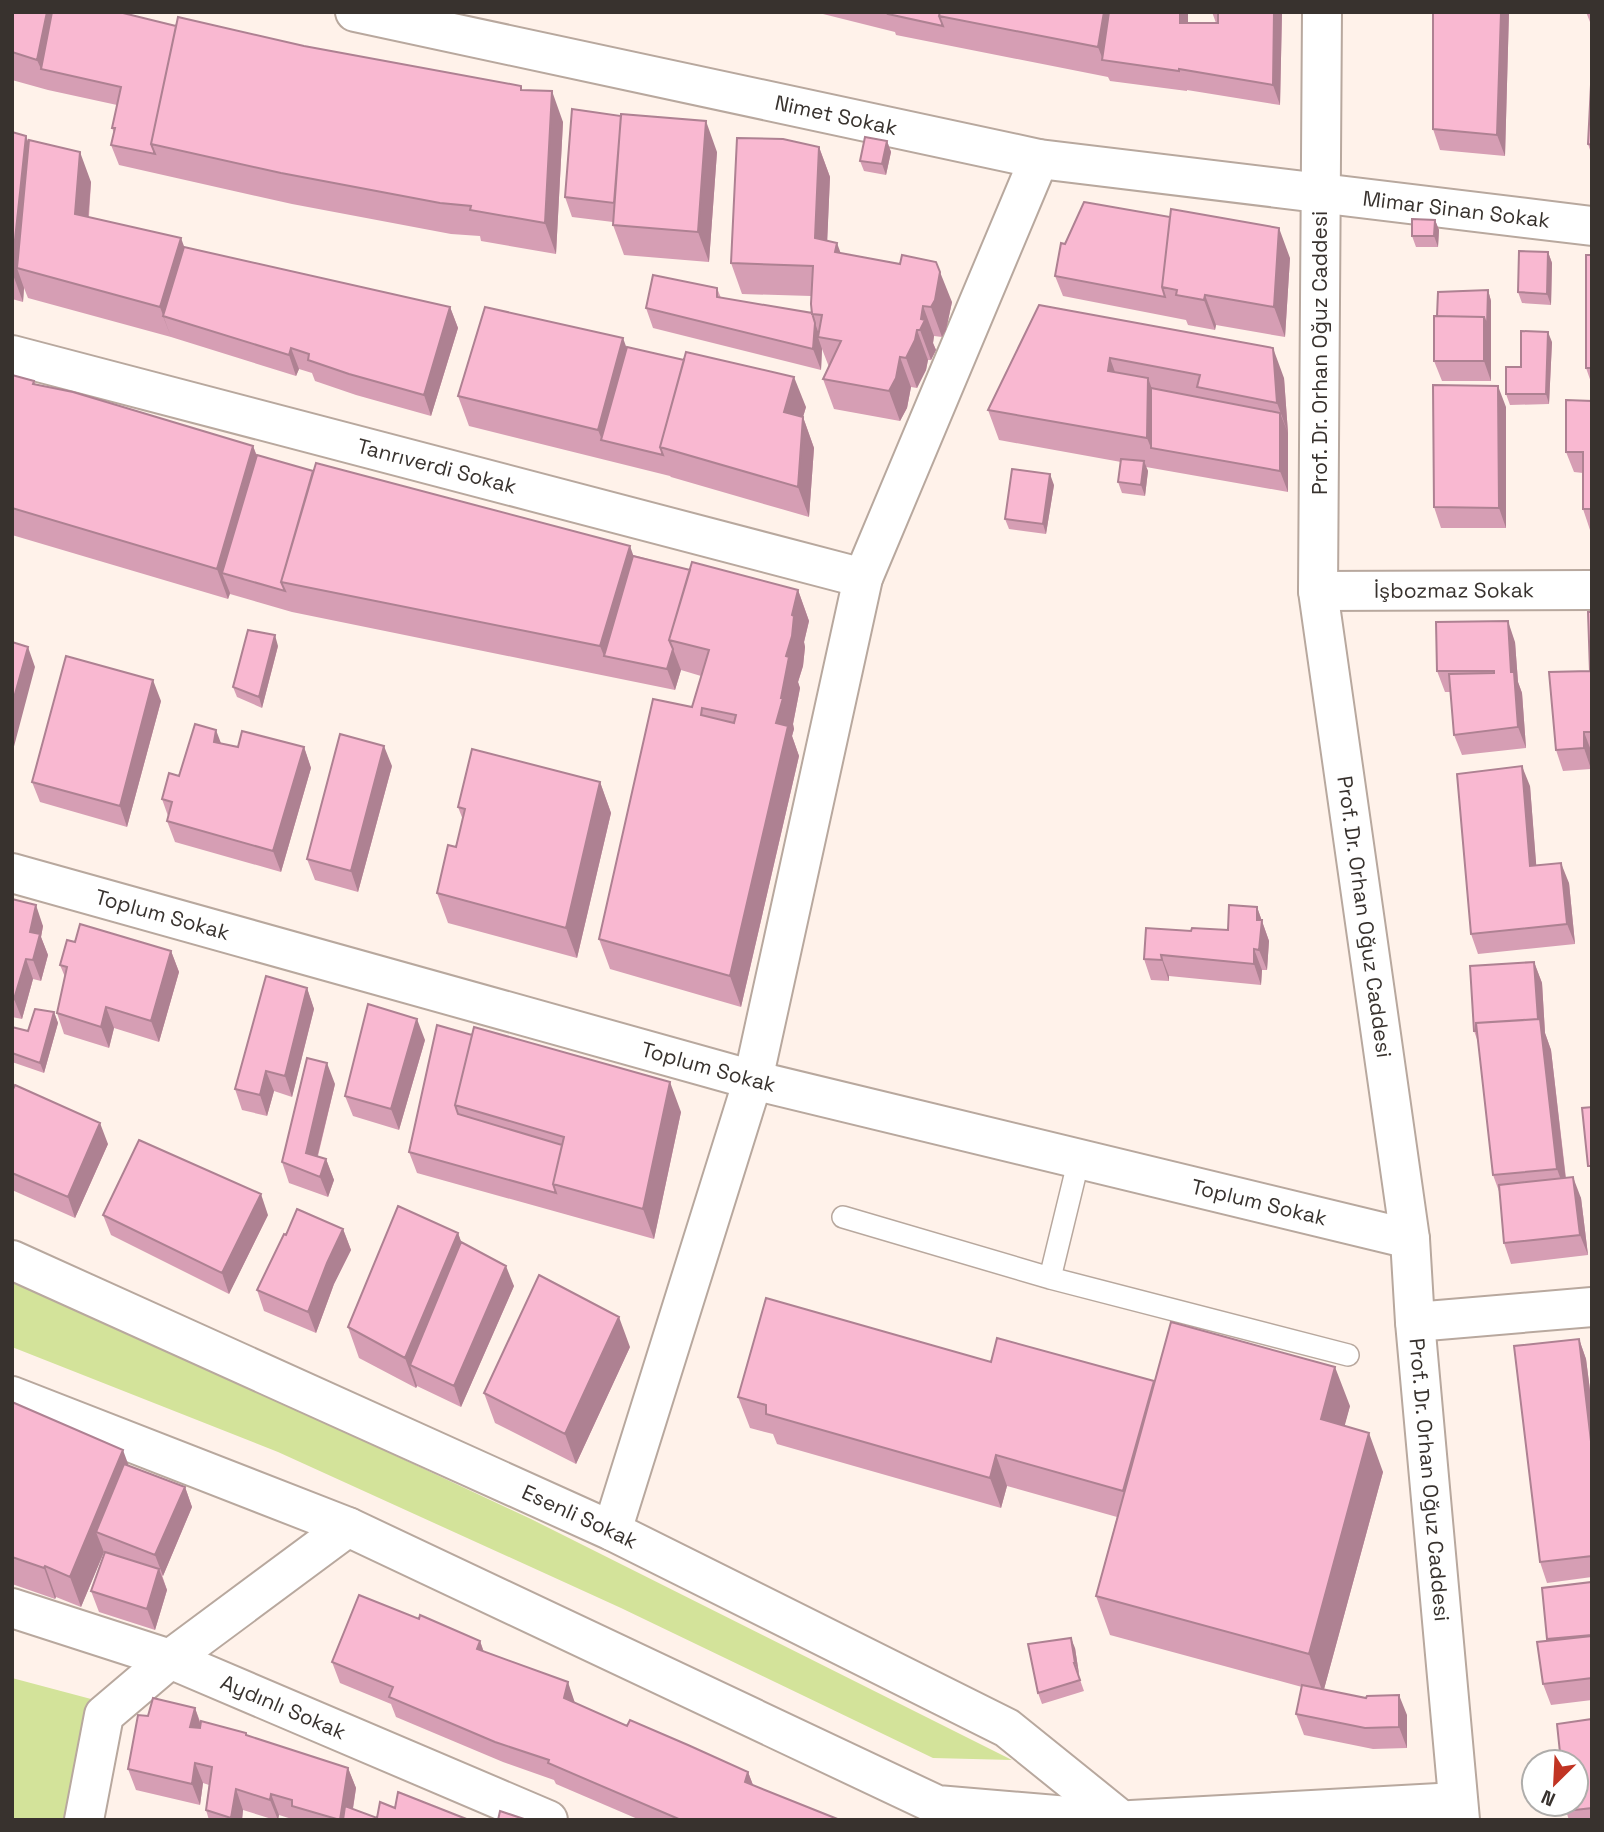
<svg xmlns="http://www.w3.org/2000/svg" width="1604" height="1832" font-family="'Space Grotesk',sans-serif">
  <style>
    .green { fill: #d3e39a }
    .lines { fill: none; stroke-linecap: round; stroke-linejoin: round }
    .service-casing { stroke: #b8a89e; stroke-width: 24 }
    .minor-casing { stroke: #b8a89e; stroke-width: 42 }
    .secondary-casing { stroke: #b8a89e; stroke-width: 42 }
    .service { stroke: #fff; stroke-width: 21 }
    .minor { stroke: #fff; stroke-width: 38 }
    .secondary { stroke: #fff; stroke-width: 38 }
    .wall { fill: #d69eb4 }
    .shaded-wall { fill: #ae8192 }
    .building { fill: #f9b8d1; stroke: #ae8192; stroke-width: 2; fill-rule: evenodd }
    .labels { text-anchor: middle; stroke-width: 6; stroke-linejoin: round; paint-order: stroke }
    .street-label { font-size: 21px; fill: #38322e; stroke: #fff }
  </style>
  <rect width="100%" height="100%" fill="#fff2ea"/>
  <path class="green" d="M12,1276L531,1519L1012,1760L933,1758L621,1608L278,1452L12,1347Z
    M12,1678L91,1699L67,1820H12Z"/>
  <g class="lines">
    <defs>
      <path id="service" d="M843,1217L1050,1278L1348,1355
        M1050,1278L1079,1159"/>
      <g id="minor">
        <path id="s1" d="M355,12L1039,159L1592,226"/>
        <path id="s2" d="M12,355L863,578"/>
        <path id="s3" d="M1318,591L1592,590"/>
        <path id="s4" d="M12,873L753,1080L1410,1239"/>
        <path id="s5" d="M12,1260L612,1531L1007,1728L1121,1820"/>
        <path d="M1415,1322L1592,1307"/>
        <path d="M12,1396L348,1527L937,1805L1115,1820"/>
        <path d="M612,1531L753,1080L863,578L1039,159"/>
        <path id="s6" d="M12,1608L170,1659L548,1820"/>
        <path d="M84,1820L104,1715L170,1659L348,1527"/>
        <path d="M1131,1820L1457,1802"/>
      </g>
      <g id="secondary">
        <path id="s7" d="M1322,12L1318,591L1410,1239L1415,1322L1460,1820"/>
      </g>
    </defs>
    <use href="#service" class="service-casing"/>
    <use href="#minor" class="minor-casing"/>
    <use href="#secondary" class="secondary-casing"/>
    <use href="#service" class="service"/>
    <use href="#minor" class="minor"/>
    <use href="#secondary" class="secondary"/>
  </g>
  <path class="wall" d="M12,12L176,26L304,46L522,90L563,122L556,254L481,241L480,236L451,234L292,204L119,165L111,145L114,133L112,128L117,105L48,90L12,80Z
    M815,12H1188V23H1216L1212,12H1282L1280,105L1187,90V91L1110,81L1108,77L896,35L895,32Z
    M1433,12H1509L1505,156L1440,150L1433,129Z
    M1586,12H1592V27Z
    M12,132L26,136L29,143L91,182L89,217L184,247L450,307L458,328L431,416L356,395L315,381L312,373L299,369L296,376L171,337L28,298L24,288L23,302L12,299Z
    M887,141L891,152L886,175L864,171L860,161Z
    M1588,144L1592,145V156Z
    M819,147L830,177L827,241L840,253L952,302L946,330L942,337L934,336L933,343L936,350L931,360H928L926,370L917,388L911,387L907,408L900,421L834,409L823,379L829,367L822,349L821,370L653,328L646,308L717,288L721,298L812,313L811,296L742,294L731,263Z
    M717,152L709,262L624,255L613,225V222L572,217L565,197Z
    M1435,220L1439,230L1438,247H1416L1412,236Z
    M1548,252L1552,263L1551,305L1522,303L1518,292Z
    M1592,255V385L1586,368Z
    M1290,258L1285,337L1216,325L1215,330L1188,325L1186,320L1063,296L1055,276Z
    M1488,290L1491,301V381H1442L1434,361L1438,316Z
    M1039,305L1284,378L1288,433V492L1146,467L1148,471L1145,496L1122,493L1118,482L1121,462L999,440L988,410Z
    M1552,342L1549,404L1510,405L1506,394Z
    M627,347L806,407L803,417L814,448L809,517L671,477L670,476L469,426L458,396Z
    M12,375L34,381L36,385L253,446L257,456L690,570L798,590L809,621L804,642L805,647L803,666L798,682L800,688L793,724L794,729L792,736L799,756L741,1007L610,969L599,939L692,707L701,676L681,670L675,690L292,612L230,594L228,599L12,535Z
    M1592,401V530H1590L1583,509V473L1574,472L1566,452Z
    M1506,407V528H1441L1434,507Z
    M1054,485L1046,534L1009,529L1005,519Z
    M1592,612L1591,769L1563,771L1556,750L1590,671Z
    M1515,642L1518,682L1522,693L1526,748L1462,755L1454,735L1451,692H1445L1437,671Z
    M278,646L262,708L237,697L233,687Z
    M161,701L127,827L40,802L32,782Z
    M221,744L238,747H304L311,768L281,872L175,842L167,821L168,816L162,799L179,776Z
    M392,766L358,892L315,880L307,859Z
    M600,782L611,813L577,958L448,923L437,893L456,847L463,820L458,807Z
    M1530,786L1536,865L1569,883L1575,944L1478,954L1471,934Z
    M12,899L43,926L41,937L48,955L41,981L33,979L22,1019L12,1017Z
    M1257,907L1269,941L1267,970H1262L1261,985L1169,976V981L1151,980L1144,959L1191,931L1228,930Z
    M75,942L171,951L179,972L159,1042L114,1028L109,1048L64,1034L57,1013L65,977L60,965Z
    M1534,962L1542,983L1545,1033L1551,1050L1566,1178L1581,1198L1588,1255L1511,1264L1504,1243L1500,1194L1493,1175L1478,1042L1474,1031Z
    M307,988L314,1009L292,1097L274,1091L267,1116L242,1110L235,1089Z
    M54,1012L58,1023L44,1073L12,1062V1027L28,1031Z
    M472,1035L681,1112L654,1239L417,1173L409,1152Z
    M425,1040L399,1130L353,1116L345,1096Z
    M335,1084L318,1156L326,1159L334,1180L328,1197L289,1183L282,1162Z
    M12,1091L108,1144L75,1218L12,1190Z
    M103,1215H268L229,1294L111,1235Z
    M343,1229L351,1250L334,1284L316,1333L264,1311L257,1290L286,1235Z
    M458,1233L461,1242L514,1286L461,1407L417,1386L416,1388L359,1358L348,1327Z
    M1579,1339L1586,1359L1592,1406V1577L1547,1583L1540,1562Z
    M630,1347L576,1464L495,1423L484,1393Z
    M991,1362L1350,1406L1344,1426L1383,1472L1324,1689L1407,1715V1748L1373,1749L1304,1735L1296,1714L1302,1687L1110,1635L1096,1596L1117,1517L1007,1486L1001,1508L777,1444L773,1434L750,1428L738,1397Z
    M12,1402L129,1466L185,1487L192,1507L163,1576L162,1575L167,1590L155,1630L99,1612L91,1591L105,1553L104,1552L81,1607L56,1597L55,1599L12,1584Z
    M1592,1582V1700L1551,1705L1543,1684L1547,1639Z
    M419,1619L480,1641L484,1652L575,1703L627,1726L748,1772L753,1785L840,1820H640L556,1784L554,1780L503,1762L396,1717L391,1704L340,1683L332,1662Z
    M1075,1648L1079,1674H1078L1084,1691L1042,1704L1038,1693Z
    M195,1708L201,1724L246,1735L348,1768L356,1788L353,1809L377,1818L395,1808L469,1820H295L279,1815L278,1820H275L243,1810L242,1820H209L206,1810L209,1785L203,1783L200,1805L136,1790L128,1769L148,1716Z
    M1592,1719V1820H1569L1566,1811Z"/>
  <path class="shaded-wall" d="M47,12H61L41,69L37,60Z
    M1104,12H1119L1103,60L1098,47Z
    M1180,12H1188V44L1180,23Z
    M1274,12H1282L1280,105L1273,85Z
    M1501,12H1509L1505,156L1497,135Z
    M552,91L563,122L556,254L545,223Z
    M706,121L717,152L709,262L698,232Z
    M26,136L37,167L17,268L24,288L23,302L12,272V268Z
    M887,141L891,152L886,175L882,164Z
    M819,147L830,177L826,269L815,238Z
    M80,152L91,182L86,244L75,214Z
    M1435,220L1439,230L1438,247L1434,236Z
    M1279,228L1290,258L1285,337L1274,307Z
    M181,238L192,268L163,316L171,337L160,307Z
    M837,243L848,273L835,252Z
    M1548,252L1552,263L1551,305L1547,294Z
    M940,272L952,302L946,330L942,337L931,307Z
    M1488,290L1491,301V381L1484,361V317Z
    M1205,295L1216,325L1215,330L1204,300Z
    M923,306L934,336L933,343L936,350L931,360L920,330Z
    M450,307L458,328L431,416L424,395Z
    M815,323L820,337H818L822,349L821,370L813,349Z
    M917,330L928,360L926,370L917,388L906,358Z
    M1548,332L1552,342L1549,404L1546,394Z
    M623,338L634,368L602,440L598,430Z
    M291,348L299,369L296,376L289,355Z
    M1273,348L1284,378L1288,433L1277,403Z
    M900,357L911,387L907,408L900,421L889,391Z
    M1110,358L1121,389L1108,371Z
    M794,377L806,407L803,417L814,448L809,517L798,487L784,412Z
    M1148,378L1159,408L1151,448L1147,438Z
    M1498,386L1506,407V528L1499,508Z
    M1280,413L1288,433V492L1280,471Z
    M253,446L264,476L222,573L230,593L228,599L217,569Z
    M1144,461L1148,471L1145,496L1141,485Z
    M1050,474L1054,485L1046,534L1043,524Z
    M630,546L641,577L604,656L600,646Z
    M798,590L809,621L804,642L805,647L803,666L798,682L800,688L793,724L794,729L792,736L799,756L741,1007L730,976L781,698L792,615Z
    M1508,621L1515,642L1518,682L1522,693L1526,748L1518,727L1511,672Z
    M275,635L278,646L262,708L259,697Z
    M28,647L35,667L12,754V705Z
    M673,649L681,670L675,690L667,669Z
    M153,680L161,701L127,827L120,806Z
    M216,730L224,751L214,742Z
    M1584,732L1592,753L1591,769L1584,748Z
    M384,746L392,766L358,892L351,871Z
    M304,747L311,768L281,872L273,851Z
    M1522,766L1530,786L1538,887L1530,866Z
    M600,782L611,813L577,958L566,928Z
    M1561,863L1569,883L1575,944L1567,924Z
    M36,905L43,926L41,937L48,955L41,981L33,960L30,932Z
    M1257,907L1269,941L1267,970L1259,950Z
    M1254,949L1262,970L1261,985L1254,964Z
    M171,951L179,972L159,1042L151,1021Z
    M1161,955L1169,976V981L1162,960Z
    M26,959L33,979L22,1019L14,999Z
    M1534,962L1542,983L1545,1033L1551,1050L1568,1199L1557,1169L1538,1027Z
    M307,988L314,1009L292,1097L285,1076Z
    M106,1007L114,1028L109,1048L101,1027Z
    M54,1012L58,1023L44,1073L40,1063Z
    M417,1019L425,1040L399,1130L391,1109Z
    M327,1063L335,1084L313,1174L306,1153Z
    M266,1071L274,1091L267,1116L260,1095Z
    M670,1082L681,1112L654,1239L643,1209Z
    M100,1123L108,1144L75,1218L68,1197Z
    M326,1159L334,1180L328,1197L320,1177Z
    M1573,1177L1581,1198L1588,1255L1580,1235Z
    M261,1194L268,1215L229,1294L222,1273Z
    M343,1229L351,1250L334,1284L316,1333L308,1312L327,1263Z
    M458,1233L469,1263L410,1365L417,1386L416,1388L405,1358Z
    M506,1266L514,1286L461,1407L454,1386Z
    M619,1317L630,1347L576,1464L565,1434Z
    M1579,1339L1586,1359L1592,1406V1450Z
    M1335,1367L1350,1406L1336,1458L1321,1419Z
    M1369,1433L1383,1472L1323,1693L1309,1654Z
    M123,1450L134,1480L96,1532L104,1552L81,1607L70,1577Z
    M996,1455L1007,1486L1001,1508L990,1478Z
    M185,1487L192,1507L163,1576L155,1555Z
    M45,1566L56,1597L55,1599L44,1568Z
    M159,1569L167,1590L155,1630L147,1609Z
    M1071,1638L1075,1648L1079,1674L1075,1663Z
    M480,1641L487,1662L477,1649Z
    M568,1682L575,1703L564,1698Z
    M1399,1695L1407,1715V1748L1399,1727Z
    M195,1708L202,1729L190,1727Z
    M195,1763L203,1783L200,1805L192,1784Z
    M348,1768L356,1788L351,1820H340Z
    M748,1772L756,1793L745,1782Z
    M236,1789L243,1810L242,1820H231V1818Z
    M271,1794L279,1815L278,1820L270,1800Z"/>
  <path class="building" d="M12,12H47L37,60L12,52Z
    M52,12H119L176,26L151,144L155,154L111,145L115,128H112L121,87L41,69Z
    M889,12H940L939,16L943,26L888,14Z
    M940,12H1104L1098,47L939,16Z
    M1109,12H1180V23H1218V12H1274L1273,85L1179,69V71L1102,60Z
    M1433,12H1501L1497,135L1433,129Z
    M178,17L304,46L521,86V90L552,91L545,223L470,210L471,206L440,203L281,173L151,144Z
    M1592,65V145L1588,144Z
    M572,109L621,116L614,203L565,197Z
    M621,114L706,121L698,232L613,225Z
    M12,132L26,136L12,268Z
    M865,137L887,141L882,164L860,161Z
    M737,138L783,139L819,147L815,238L837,243L835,252L900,264L902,255L936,262L940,272L935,300L931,307L923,306L921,319L925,320L920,330H917L915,340L906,358L900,357L896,378L889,391L823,379L841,341L818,337L822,315L812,314L811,304L813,266L731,263Z
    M29,140L80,152L75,214L181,238L160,307L17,268Z
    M1084,202L1170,217L1162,287L1165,297L1055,276L1061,243L1065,244Z
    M1171,209L1279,228L1274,307L1205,295L1204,300L1176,295L1177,290L1162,287Z
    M1412,219L1435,220L1434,236H1412Z
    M184,247L450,307L424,395L349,374L308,360L309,354L291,348L289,355L163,316Z
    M1519,251L1548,252L1547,294L1518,292Z
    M1586,255H1592V368H1586Z
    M653,275L717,288V297L812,313L815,323L813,349L646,308Z
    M1488,290L1487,327L1484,317L1437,316L1438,292Z
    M1039,305L1273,348L1277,403L1197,387L1200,375L1110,358L1108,371L1148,378L1147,438L988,410Z
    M485,307L623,338L598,430L458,396Z
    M1434,316L1484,317V361H1434Z
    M1521,331L1548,332L1546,394H1506V367H1521Z
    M627,347L684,360L660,447L663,455L601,440Z
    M686,352L794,377L784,412L803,417L798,487L660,447Z
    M12,375L34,381L33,384L73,392L253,446L217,569L12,508Z
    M1433,385L1498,386L1499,508L1434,507Z
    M1151,388L1280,413V471L1151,448Z
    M1566,400L1592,401V509H1583V452H1566Z
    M257,455L313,471L281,582L285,591L222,573Z
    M1121,459L1144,461L1141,485L1118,482Z
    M316,463L630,546L600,646L281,582Z
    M1012,469L1050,474L1043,524L1005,519Z
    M633,556L690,570L669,640L673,649L667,669L604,656Z
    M692,562L798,590L792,615L794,616L792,636L786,656L789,657L781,698H783L776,723L788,726L730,976L599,939L653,699L692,707L709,650L669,640ZM702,708L736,715L734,723L701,715Z
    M1588,612H1592V732H1584V748L1556,750L1549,672L1590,671Z
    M1508,621L1511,672H1514L1518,727L1454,735L1449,674L1494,673V671H1437L1436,622Z
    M248,630L275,635L259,697L233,687Z
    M12,642L28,647L12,705Z
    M66,656L153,680L120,806L32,782Z
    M195,724L216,730L214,742L238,747L242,731L304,747L273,851L167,821L172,802L162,799L169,773L179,776Z
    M340,734L384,746L351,871L307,859Z
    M472,749L600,782L566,928L437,893L448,845L456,847L465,809L458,807Z
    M1522,766L1530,866L1561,863L1567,924L1471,934L1457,774Z
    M12,899L36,905L30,932L40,934L33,960L26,959L14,999L12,998Z
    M1229,905L1257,907V920H1262L1259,950L1254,949V964L1161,955L1162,960L1144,959L1146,928L1191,931L1192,928L1228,930Z
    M80,924L171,951L151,1021L106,1007L101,1027L57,1013L67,967L60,965L67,940L75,942Z
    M1534,962L1538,1019L1476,1023V1031H1474L1470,966Z
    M266,976L307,988L285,1076L266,1071L260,1095L235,1089Z
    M368,1004L417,1019L391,1109L345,1096Z
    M35,1009L54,1012L40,1063L12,1053V1027L28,1031Z
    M1540,1019L1557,1169L1493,1175L1476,1023Z
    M437,1025L472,1035L455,1105L458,1114L562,1145L553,1184L556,1193L409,1152Z
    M474,1027L670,1082L643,1209L553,1184L564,1137L455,1105Z
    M307,1058L327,1063L306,1153L326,1159L320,1177L282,1162Z
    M15,1085L100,1123L68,1197L12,1173V1091Z
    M1592,1107V1166H1588L1582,1108Z
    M139,1140L261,1194L222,1273L103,1215Z
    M1573,1177L1580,1235L1504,1243L1499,1185Z
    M398,1206L458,1233L405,1358L348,1327Z
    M297,1209L343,1229L327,1263L308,1312L257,1290L284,1234L286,1235Z
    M461,1242L506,1266L454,1386L410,1365Z
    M539,1275L619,1317L565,1434L484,1393Z
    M766,1298L991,1362L997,1338L1154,1381L1123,1491L996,1455L990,1478L766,1414V1405L738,1397Z
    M1171,1322L1335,1367L1321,1419L1369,1433L1309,1654L1096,1596Z
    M1579,1339L1592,1450V1556L1540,1562L1514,1346Z
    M12,1402L123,1450L70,1577L45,1566L44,1568L12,1557Z
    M124,1464L185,1487L155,1555L96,1532Z
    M105,1552L159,1569L147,1609L91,1591Z
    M1592,1582V1635L1547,1639L1542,1588Z
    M359,1595L419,1619L420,1615L480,1641L477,1649L568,1682L564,1698L627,1726L630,1720L688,1745L748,1772L745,1782L840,1820H681L548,1763L549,1760L495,1742L389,1697L393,1687L332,1662Z
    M1592,1636V1678L1543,1684L1537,1642Z
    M1071,1638L1075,1663H1074L1080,1680L1038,1693L1028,1644Z
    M1302,1685L1366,1698L1367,1696L1399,1695V1727L1365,1728L1296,1714Z
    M153,1698L195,1708L190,1727L200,1728L201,1721L246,1733V1735L348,1768L340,1820L292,1806V1800L271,1794L270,1800L236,1789L231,1818L206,1810L212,1767L195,1763L192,1784L128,1769L138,1715L148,1716Z
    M1592,1719V1808L1566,1811L1565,1804H1576V1762H1561L1557,1724Z
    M398,1792L469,1820H343L345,1806L377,1818L380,1802L395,1808Z
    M500,1811L527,1820H498Z"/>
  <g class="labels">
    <g class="street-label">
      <text dy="7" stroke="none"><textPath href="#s1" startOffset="492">Nimet Sokak</textPath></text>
      <text dy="7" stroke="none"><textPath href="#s1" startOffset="1120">Mimar Sinan Sokak</textPath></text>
      <text transform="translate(1320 353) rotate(-90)" y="7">Prof. Dr. Orhan Oğuz Caddesi</text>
      <text dy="7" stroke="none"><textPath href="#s2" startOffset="439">Tanrıverdi Sokak</textPath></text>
      <text dy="7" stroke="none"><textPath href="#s3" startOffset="136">İşbozmaz Sokak</textPath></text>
      <text dy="7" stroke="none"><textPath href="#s4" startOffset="156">Toplum Sokak</textPath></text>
      <text dy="7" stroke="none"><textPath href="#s7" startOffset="908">Prof. Dr. Orhan Oğuz Caddesi</textPath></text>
      <text dy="7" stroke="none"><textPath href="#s4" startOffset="723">Toplum Sokak</textPath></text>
      <text dy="7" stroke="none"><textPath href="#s4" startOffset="1290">Toplum Sokak</textPath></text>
      <text dy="7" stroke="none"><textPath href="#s7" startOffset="1475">Prof. Dr. Orhan Oğuz Caddesi</textPath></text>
      <text dy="7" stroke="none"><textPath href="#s5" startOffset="623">Esenli Sokak</textPath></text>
      <text dy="7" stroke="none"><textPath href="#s6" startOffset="289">Aydınlı Sokak</textPath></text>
    </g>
  </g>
  <rect width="1604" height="1832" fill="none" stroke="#38322e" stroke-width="28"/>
  <g transform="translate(1555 1783) rotate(204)"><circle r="33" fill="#ffffff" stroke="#afadab" stroke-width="2"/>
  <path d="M0-5L12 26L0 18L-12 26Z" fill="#c13423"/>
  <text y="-10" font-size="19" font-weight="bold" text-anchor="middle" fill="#38322e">N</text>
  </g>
</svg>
